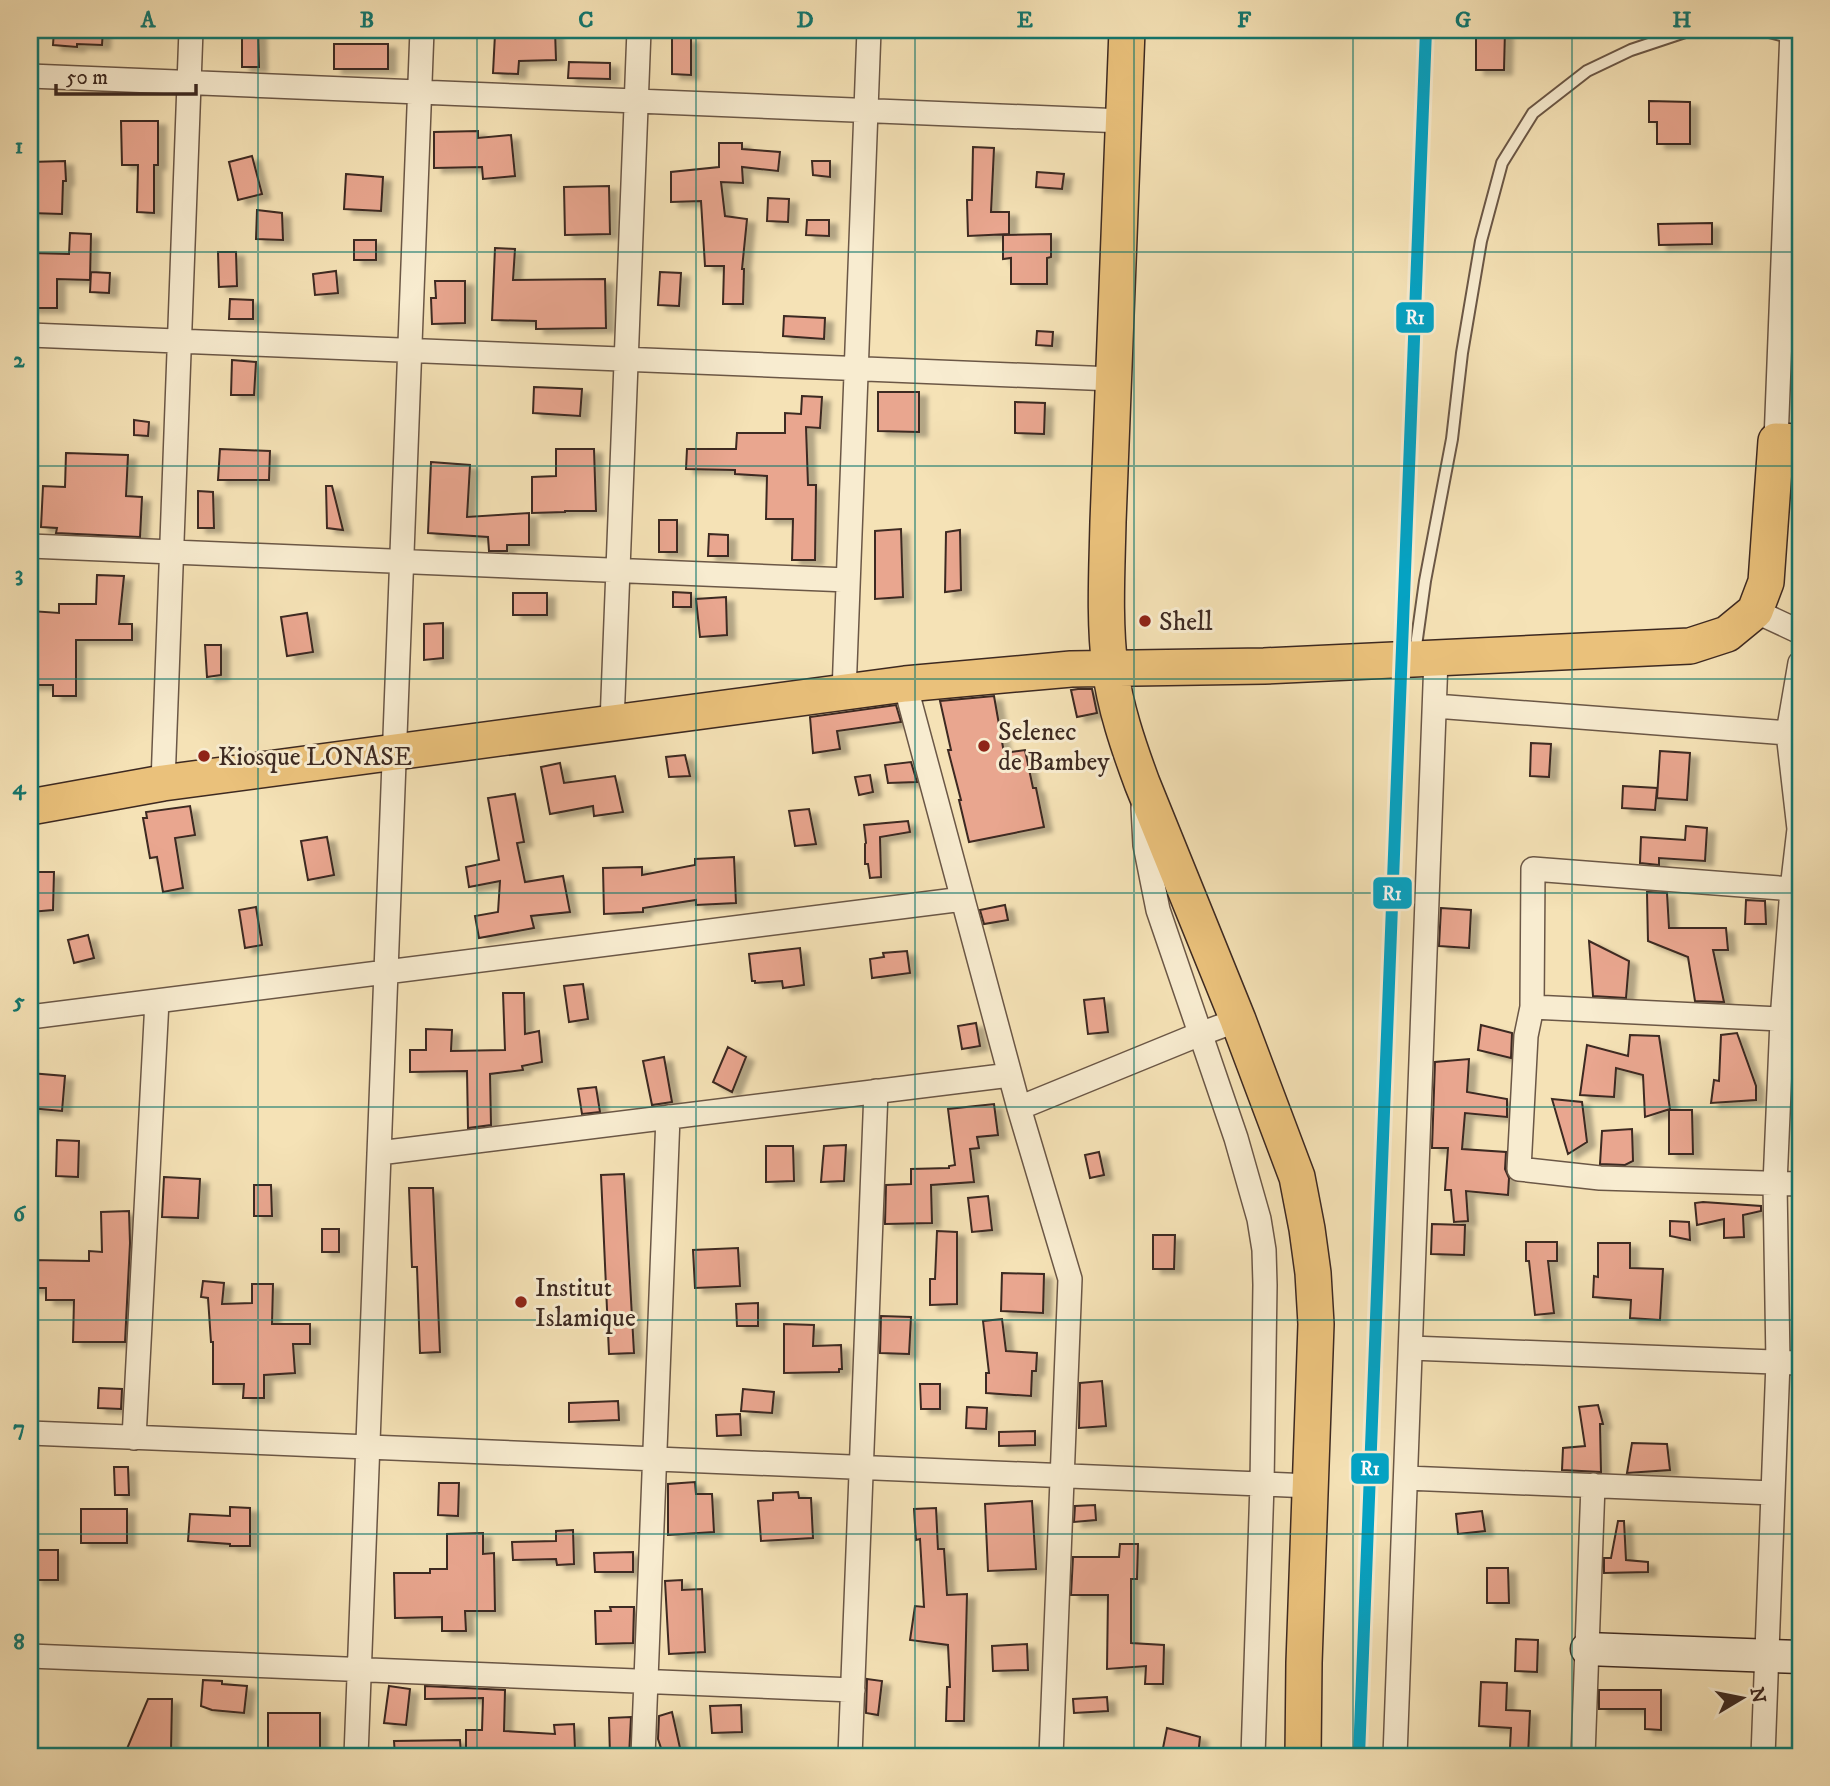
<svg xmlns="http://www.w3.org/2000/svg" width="1830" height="1786" font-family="'IM FELL DW Pica',serif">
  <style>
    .building { fill: #e9a68f; stroke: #3d2921; stroke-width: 2; filter: url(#shadow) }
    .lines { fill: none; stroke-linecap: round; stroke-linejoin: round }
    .lane-casing { stroke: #6b5746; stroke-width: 14 }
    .street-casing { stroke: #6b5746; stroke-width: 26 }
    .secondary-casing { stroke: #3d2921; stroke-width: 35 }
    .primary-casing { stroke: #3d2921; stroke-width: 38 }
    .lane { stroke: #f8ecd0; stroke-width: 10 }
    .street { stroke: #f8ecd0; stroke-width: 23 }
    .secondary { stroke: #f8ecd0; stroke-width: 32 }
    .primary { stroke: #eac17b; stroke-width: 35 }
    .rail-1-casing { stroke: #f8ecd0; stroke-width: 18 }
    .rail-1 { stroke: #03a3c5; stroke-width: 12 }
    .grid { fill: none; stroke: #0f766e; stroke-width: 2; stroke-opacity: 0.55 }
    .poi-dot { fill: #8f2418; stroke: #f8ecd0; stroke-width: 2.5 }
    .labels { text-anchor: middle; stroke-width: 6; stroke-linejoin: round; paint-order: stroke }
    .poi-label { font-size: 26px; fill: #3d2921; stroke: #f8ecd0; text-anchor: start }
    .line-badge { stroke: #f8ecd0; stroke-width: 2.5 }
    .badge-label { font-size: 19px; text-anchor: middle; font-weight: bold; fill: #fff }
    .neatline { fill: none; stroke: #0f766e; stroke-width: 2.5 }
    .grid-label { font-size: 23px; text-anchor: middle; font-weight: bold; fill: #0f766e }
  </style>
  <defs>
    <filter id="shadow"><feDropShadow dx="8" dy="4.5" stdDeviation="2" flood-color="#0004"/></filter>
  </defs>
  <rect width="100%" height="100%" fill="#f5e2b6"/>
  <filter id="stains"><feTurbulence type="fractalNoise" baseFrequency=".00286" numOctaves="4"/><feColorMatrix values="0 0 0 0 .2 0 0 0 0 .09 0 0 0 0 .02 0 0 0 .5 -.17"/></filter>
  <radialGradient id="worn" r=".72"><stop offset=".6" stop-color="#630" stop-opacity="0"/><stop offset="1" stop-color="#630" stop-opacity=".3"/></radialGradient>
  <path class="building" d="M54,30H103L102,45L77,44V47L53,45Z
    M242,30H258L259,67H242Z
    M531,30H555L556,60L519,61L518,74L493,73L495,34L531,36Z
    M1476,30H1505L1504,70H1476Z
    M672,38H691V75L672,74Z
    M334,44H388V69H334Z
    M569,62L610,63V79L568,78Z
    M1649,101L1690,102V144H1657V122H1649Z
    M121,121H158V165H154V213L137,212L138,165H122Z
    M478,131V138L511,135L515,176L483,179L482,167L434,168V132Z
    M719,143H742V149L780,152L778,171L742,167L743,183L721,182L725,216L747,219L742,269H744L743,304H723L724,266H705L701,201L671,202V172L719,167Z
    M973,147L994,148L991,212H1009V234L968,236L967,200H972Z
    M252,156L262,194L238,200L229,162Z
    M65,161L66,181H63L62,214L30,213V162Z
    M812,161H830V177L813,175Z
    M1037,172L1064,174L1062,189L1036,187Z
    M346,174L383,177L381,211L344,209Z
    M609,186L610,234L565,235L564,187Z
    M768,198L789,199L788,222L767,221Z
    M257,210L282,213L283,240L256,239Z
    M807,220H829V236L806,235Z
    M1712,223V244L1659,245L1658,224Z
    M70,233L91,234L90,280L57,279V308H30V253L69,254Z
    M1051,234V257L1047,258V284H1011V258L1003,259V235Z
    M354,240H376V260H354Z
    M495,248L515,249L513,280L605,279L606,328L536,329V321L492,320Z
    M218,252H236L237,286L219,287Z
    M336,271L338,293L315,295L313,274Z
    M91,272L110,273L109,293L90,292Z
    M660,272L681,273L679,306L658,305Z
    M435,281H465V323L432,324L431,298H436Z
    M230,299L253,300V319H229Z
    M784,316L825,318L824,339L783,336Z
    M1037,331L1053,332L1052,346L1036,345Z
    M232,360L256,362L254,395H231Z
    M534,387L582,389L580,416L533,413Z
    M878,392H919V432L878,431Z
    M802,396L822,397L820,428L806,427L808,485H816L815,560H792L793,519H766L767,476L735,474V470L686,469L687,449H736L737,433H785V413L801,414Z
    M1015,402L1045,403L1044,434L1015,433Z
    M134,420L149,422L148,436L134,435Z
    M220,449L270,451L269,480H218Z
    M556,449H594L596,511H565V512L532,513V477L556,476Z
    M66,453L128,455L126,496L142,497L140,537L56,533L57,528L41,527L43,486L65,487Z
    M431,462L470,465L467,517L529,513V545H507V551H489L488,537L428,533Z
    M326,486H332L343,530L327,528Z
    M198,491L213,492L214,528H198Z
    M659,520H677V552H659Z
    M901,529L903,597L875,599V531Z
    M960,530L961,590L945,592L946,532Z
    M709,534L728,535V556H708Z
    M97,575L124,576L119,624H132V640H76V696H53V685H30L31,611L59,613V604H96Z
    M673,592L691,593V607H673Z
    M513,593H547V615H513Z
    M726,597L727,635L700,637L696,599Z
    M307,613L313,652L287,656L281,617Z
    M443,623V658L424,660V624Z
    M205,645H221V675L207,677Z
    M1078,689H1092L1097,713L1077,717L1071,690Z
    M994,696L1004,753L1025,750L1033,788H1036L1044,827L969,842L959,800H961L948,750H951L940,701Z
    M896,705L901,722L837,731L840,749L813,753L810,717Z
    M1531,743L1551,744L1549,777L1530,776Z
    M1660,751L1690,753L1687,800L1657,798Z
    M685,755L690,776L669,777L666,757Z
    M911,762L917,782L888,783L885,765Z
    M560,763L564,783L615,776L623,812L594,816L593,806L550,814L541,767Z
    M870,775L873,792L859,795L855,777Z
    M1623,786L1657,788L1655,810L1622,808Z
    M515,794L524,842L517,843L525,882L563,876L570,912L531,916L534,928L479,938L475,916L498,912L500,881L469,887L466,867L499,860L488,798Z
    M190,806L195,835L175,838L183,888L163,892L157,857L150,858L143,818H147L146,812Z
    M809,809L816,844L795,846L789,811Z
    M908,821L910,832L880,837L881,877L870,878L868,864H865V844L866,843L864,825Z
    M1686,826L1707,828L1705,861L1659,858V865L1640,863L1641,837L1685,840Z
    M327,837L334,875L308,880L301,841Z
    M734,857L736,903L696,905V900L643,908V912L604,914L603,868L642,867V875L695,865V859Z
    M37,872H54L53,910L30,912V876L37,875Z
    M1647,892L1667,893L1669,928H1726L1728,950H1713L1724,1002L1695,1001L1688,957L1648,941Z
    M1746,900L1765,901L1766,924H1745Z
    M1005,905L1008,920L984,924L980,910Z
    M256,907L262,945L245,948L239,910Z
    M1441,908L1471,910L1469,948L1439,946Z
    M88,935L94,958L74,963L68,940Z
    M1589,941L1629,961L1626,998L1593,996Z
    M800,948L804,985L783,988L782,981L755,983V981H752L749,954Z
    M907,951L910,973L872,978L870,959L884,957L883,953Z
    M583,984L588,1019L569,1022L564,986Z
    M503,993H524L525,1034L539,1031L542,1062L522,1066L523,1070L490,1074L491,1125L468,1128L467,1071L410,1072V1050H426V1029L452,1030L451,1051L505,1050Z
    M1104,998L1108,1032L1088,1034L1084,1000Z
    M976,1023L980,1046L962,1049L958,1026Z
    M1481,1025L1512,1033L1511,1058L1478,1050Z
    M1737,1033L1756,1086V1100L1711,1103L1714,1080L1719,1081L1721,1035Z
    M1630,1035L1659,1036L1670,1109L1645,1117L1643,1075L1616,1068L1614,1097L1580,1095L1587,1045L1628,1056Z
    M728,1047L746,1057L732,1092L713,1082Z
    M664,1057L672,1102L652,1105L643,1061Z
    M1469,1059L1467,1092L1507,1099V1117L1465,1113L1462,1149L1506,1152L1505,1169L1509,1178L1508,1195L1466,1191L1468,1221L1454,1222L1451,1190H1445L1448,1148H1432L1435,1062Z
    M30,1073L65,1076L62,1111L30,1108Z
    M596,1087L600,1112L582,1114L578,1089Z
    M1552,1099L1582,1102L1587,1142L1568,1154Z
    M994,1104L998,1135L977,1137L979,1148L970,1149L974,1182L931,1185L932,1223L885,1224L886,1185L911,1184V1169L949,1168V1166L955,1165L948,1109Z
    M1669,1110H1692L1693,1154H1669Z
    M1632,1129L1633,1161L1625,1165L1600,1164L1602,1131Z
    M57,1140L79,1141L78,1177L56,1176Z
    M846,1145L844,1181L821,1182L824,1146Z
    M766,1146H793L794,1181L766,1182Z
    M1099,1152L1104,1175L1090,1178L1085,1155Z
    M624,1174L634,1353L609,1354L601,1175Z
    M164,1177L200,1179L198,1218L162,1217Z
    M254,1185H271L272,1216H254Z
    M409,1188H433L440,1352L420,1353L417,1267H412Z
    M988,1196L992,1230L972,1232L968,1198Z
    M1703,1202L1761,1206V1211L1743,1215L1744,1237L1724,1238V1219L1697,1225L1695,1203Z
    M129,1211L130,1243L125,1342H73L74,1300H46V1288H30V1260L89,1261V1251L102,1252L101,1212Z
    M1670,1221L1689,1222L1690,1240L1670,1236Z
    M1432,1224L1465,1225L1464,1255L1431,1254Z
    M322,1229H339V1252H322Z
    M937,1231L957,1232V1304L930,1305V1279H935Z
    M1153,1235H1175L1174,1269H1153Z
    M1526,1242H1557V1261H1548L1554,1313L1535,1315L1529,1261H1526Z
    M1598,1243H1630V1268L1663,1269L1660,1320L1630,1318L1631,1300L1593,1297L1594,1276L1598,1277Z
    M738,1248L740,1286L695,1288L693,1250Z
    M1002,1273L1044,1274L1043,1313L1001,1311Z
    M203,1281L224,1283L222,1304L252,1303V1284H273L272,1324H310V1344H293L295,1373L264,1375V1398H243L244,1384H213V1342H211L208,1298L201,1297Z
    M758,1303V1326H737L736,1304Z
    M881,1316L911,1317L909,1354L880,1353Z
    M1002,1319L1006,1351L1037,1353L1036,1371H1032L1031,1396L986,1393V1373H989L983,1321Z
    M784,1324L814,1325L813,1346L841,1345L842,1369H839V1372L784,1373Z
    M1102,1381L1106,1426L1079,1428L1080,1383Z
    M920,1384H940V1409H921Z
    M99,1388L122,1389L121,1409L98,1408Z
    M743,1389L774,1392L772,1413L741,1411Z
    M618,1401L619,1420L569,1422V1403Z
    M1598,1405L1603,1424H1600L1601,1472L1562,1470L1563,1448L1585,1446L1579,1407Z
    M967,1407L987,1408L986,1429L966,1428Z
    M740,1414L741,1435L717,1436L716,1415Z
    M1035,1431V1445L999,1446V1432Z
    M1632,1443L1667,1444L1670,1470L1627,1473Z
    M114,1467H128L129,1495H115Z
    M695,1482L696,1494H712L714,1532L668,1535V1484Z
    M439,1483H459L458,1516L438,1515Z
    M798,1492L799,1498H811L813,1538L761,1541L758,1501L773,1500V1493Z
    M1032,1501L1036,1569L988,1571L985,1504Z
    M1095,1505L1096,1520L1074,1522L1075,1506Z
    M230,1507L250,1508V1546H230V1544L188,1541L190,1514L230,1516Z
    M936,1508L938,1549H944L947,1595L967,1594L964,1721H946L947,1687H950L948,1645L910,1640L915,1606L924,1607L920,1539L916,1540L914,1509Z
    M81,1509H127V1543H81Z
    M1482,1511L1485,1531L1458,1534L1456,1514Z
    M1618,1521H1624L1626,1560L1648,1562V1572L1604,1573V1558H1611Z
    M573,1530L574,1564L557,1565L556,1559L513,1560L512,1542L556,1541V1531Z
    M483,1533V1554L494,1553L495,1611H465L466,1631H442V1617L395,1618L394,1573H430V1569H447V1534Z
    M1120,1544H1138L1137,1579H1131V1643L1164,1645L1163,1684H1145L1146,1666L1107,1669L1108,1595H1071L1073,1557H1119Z
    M34,1550H58V1580H34Z
    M633,1552V1572H595L594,1553Z
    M1487,1568H1508L1509,1603H1487Z
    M682,1580V1590L702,1589L705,1652L669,1654L665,1581Z
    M610,1607H634L633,1643L596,1644L595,1611H611Z
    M1516,1639L1538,1640L1537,1672L1515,1671Z
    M1027,1644L1028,1670L993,1671L992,1646Z
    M867,1679L882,1681L878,1715L866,1713Z
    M203,1680L222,1681V1684L247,1686L244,1713L212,1710L201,1706Z
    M1481,1682L1507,1683L1506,1710L1530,1711L1528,1756H1514V1748H1510L1511,1728L1479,1726Z
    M389,1686L410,1689L406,1725L384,1723Z
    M425,1686L505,1690L504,1731L555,1734L554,1725L574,1724L575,1750L545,1751L544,1756L524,1754L525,1751L466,1749V1730H482L483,1698L425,1699Z
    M1599,1690H1661V1730L1645,1729V1709H1599Z
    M1107,1697L1108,1711L1074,1713L1073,1699Z
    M148,1699H172L171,1752L126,1751Z
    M741,1705L742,1732L712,1733L710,1706Z
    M672,1712L680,1748L662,1751L658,1739L659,1716Z
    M268,1713H320V1750H268Z
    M631,1717L629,1756H610L609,1718Z
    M1167,1728L1200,1737L1198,1756L1163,1748Z
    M460,1740L461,1756H395L394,1741Z"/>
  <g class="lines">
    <defs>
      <path id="lane" d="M1742,30L1769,32L1792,38
        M1415,653L1425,581L1452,439L1462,353L1481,241L1502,163L1533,113L1587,71L1631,50L1691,30"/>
      <path id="street" d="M30,76L1123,121
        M30,335L1113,379
        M1776,441L1792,30
        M30,546L848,580
        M1755,611L1800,632
        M905,684L1019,1108L1070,1279L1051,1756
        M844,693L869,30
        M1435,706L1788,733
        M612,723L639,30
        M163,783L191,30
        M1143,807L1145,845L1158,910L1236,1138L1259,1219L1264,1250L1265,1285L1262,1484L1253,1756
        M1792,889L1533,869L1532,1007L1526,1036L1519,1169L1600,1178L1800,1184
        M1532,1007L1800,1020
        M30,1017L963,899
        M1019,1108L1200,1034L1238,1020
        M379,1153L1010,1075
        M1411,1348L1800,1363
        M30,1433L1310,1486
        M134,1438L157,1001
        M1406,1478L1773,1493
        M30,1656L853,1690
        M356,1756L422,30
        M643,1756L668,1117
        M850,1756L876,1091
        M1395,1756L1436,659
        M1583,1756L1593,1485
        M1763,1756L1778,1362L1775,1184L1782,1020L1792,889L1799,829L1788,733L1800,663"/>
      <path id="secondary" d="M1587,1649L1800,1657"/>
      <path id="primary" d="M1127,30L1108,522C1107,570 1104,620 1110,668C1115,707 1128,745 1142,783L1238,1020L1297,1177L1307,1229L1313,1273L1316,1324L1304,1663L1303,1756
        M30,807L163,783L905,684L1071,669L1264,666L1690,646L1727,634L1755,611L1766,582L1776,441L1800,442"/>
    </defs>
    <use href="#lane" class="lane-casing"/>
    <use href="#street" class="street-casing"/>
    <use href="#secondary" class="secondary-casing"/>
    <use href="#primary" class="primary-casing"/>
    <use href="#lane" class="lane"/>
    <use href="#street" class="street"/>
    <use href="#secondary" class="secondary"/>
    <use href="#primary" class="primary"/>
    <defs>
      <path id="rail-1" d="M1359,1756L1426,30"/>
    </defs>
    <use href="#rail-1" class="rail-1-casing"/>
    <use href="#rail-1" class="rail-1"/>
  </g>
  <path class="grid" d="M258,30V1756M477,30V1756M696,30V1756M915,30V1756M1134,30V1756M1353,30V1756M1572,30V1756M30,252H1800M30,466H1800M30,679H1800M30,893H1800M30,1107H1800M30,1320H1800M30,1534H1800"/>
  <g class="poi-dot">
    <circle cx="1145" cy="621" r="7"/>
    <circle cx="984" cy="746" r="7"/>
    <circle cx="204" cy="756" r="7"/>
    <circle cx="521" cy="1302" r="7"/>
  </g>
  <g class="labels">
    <g class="poi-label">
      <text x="1159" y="630">Shell</text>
      <text x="998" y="740">Selenec<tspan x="998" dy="30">de Bambey</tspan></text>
      <text x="218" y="765">Kiosque LONASE</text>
      <text x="535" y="1296">Institut<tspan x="535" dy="30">Islamique</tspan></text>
    </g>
  </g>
  <g class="line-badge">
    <rect x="1395" y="301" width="40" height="33" rx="7" fill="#03a3c5"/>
    <rect x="1372" y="876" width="41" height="34" rx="7" fill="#03a3c5"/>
    <rect x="1350" y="1452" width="40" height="33" rx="7" fill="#03a3c5"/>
  </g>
  <g class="badge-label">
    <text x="1415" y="324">R1</text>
    <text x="1392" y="900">R1</text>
    <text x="1370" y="1475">R1</text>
  </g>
  <rect width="1830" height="1786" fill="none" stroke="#f5e2b6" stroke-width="77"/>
  <g transform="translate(1742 1698) rotate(80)" stroke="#f8ecd0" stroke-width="5" paint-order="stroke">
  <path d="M0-5L12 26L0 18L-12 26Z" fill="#3d2921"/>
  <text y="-10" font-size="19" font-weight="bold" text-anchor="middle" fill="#3d2921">N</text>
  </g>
  <path d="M56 84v10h140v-10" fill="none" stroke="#3d2921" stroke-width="3.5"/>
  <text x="66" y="84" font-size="21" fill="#3d2921" stroke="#f8ecd0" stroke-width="5" paint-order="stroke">50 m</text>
  <rect x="38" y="38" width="1754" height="1710" class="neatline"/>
  <g class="grid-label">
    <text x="148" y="27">A</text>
    <text x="367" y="27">B</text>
    <text x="586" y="27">C</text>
    <text x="805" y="27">D</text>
    <text x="1025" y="27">E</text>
    <text x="1244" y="27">F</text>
    <text x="1463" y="27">G</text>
    <text x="1682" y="27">H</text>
    <text x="19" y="153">1</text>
    <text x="19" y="367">2</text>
    <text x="19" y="581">3</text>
    <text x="19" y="794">4</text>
    <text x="19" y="1008">5</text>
    <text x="19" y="1221">6</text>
    <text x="19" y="1435">7</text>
    <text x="19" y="1649">8</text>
  </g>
  <rect width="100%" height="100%" filter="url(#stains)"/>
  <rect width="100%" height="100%" fill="url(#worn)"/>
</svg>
